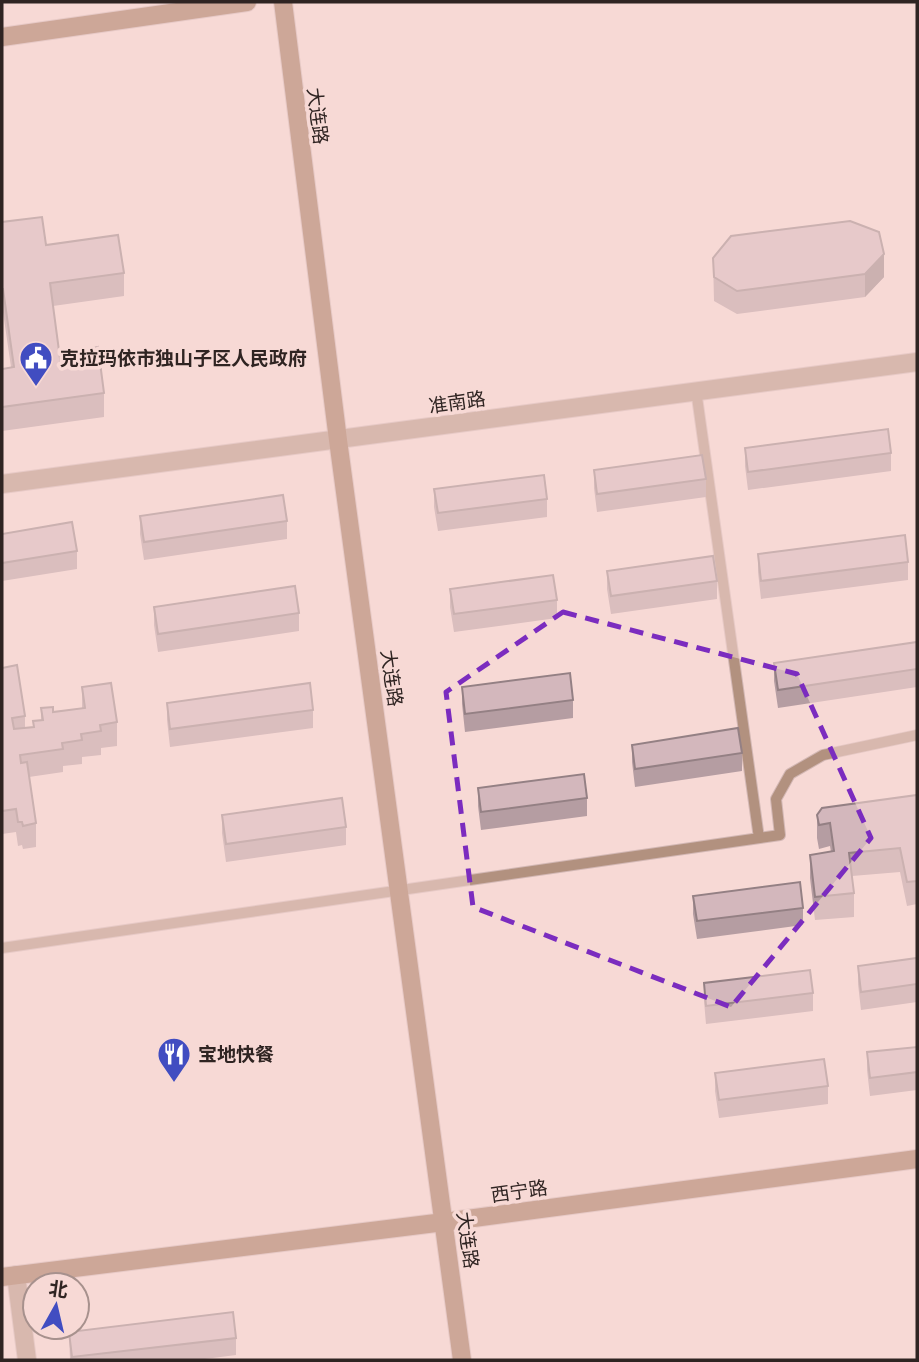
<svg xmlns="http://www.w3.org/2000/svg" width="919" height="1362" font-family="Merriweather,'Noto Sans SC',serif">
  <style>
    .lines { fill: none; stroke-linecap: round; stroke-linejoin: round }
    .lane-casing { stroke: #d3b8b5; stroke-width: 12 }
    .street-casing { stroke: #d3b8b5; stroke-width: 20 }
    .secondary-casing { stroke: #d3b8b5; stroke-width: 20 }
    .lane { stroke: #b2917f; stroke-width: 10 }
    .street { stroke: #b2917f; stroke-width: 18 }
    .secondary { stroke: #996a4f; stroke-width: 18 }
    .wall { fill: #b59da2 }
    .shaded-wall { fill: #948084 }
    .building { fill: #d3b7bc; stroke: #948084; stroke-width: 2 }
    .marked { fill: none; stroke: #7b2cbf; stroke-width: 5; stroke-dasharray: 14 9; stroke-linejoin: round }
    .labels { text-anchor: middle; stroke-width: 7; stroke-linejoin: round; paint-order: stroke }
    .street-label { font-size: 19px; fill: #2f2422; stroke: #f7d9d5 }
    .poi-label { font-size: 19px; font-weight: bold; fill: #2f2422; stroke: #f7d9d5; text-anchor: start }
  </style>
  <rect width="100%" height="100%" fill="#f7d9d5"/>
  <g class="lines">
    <defs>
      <path id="lane" d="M696,390L759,838
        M2,948L780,835L776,799L790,774L823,755L917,735"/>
      <path id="street" d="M2,484L917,362
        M16,1275L27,1360"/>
      <path id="secondary" d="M283,2L338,440L462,1360
        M2,37L247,2
        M2,1277L444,1222L917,1159"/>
    </defs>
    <use href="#lane" class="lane-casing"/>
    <use href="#street" class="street-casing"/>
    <use href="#secondary" class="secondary-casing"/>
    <use href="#lane" class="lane"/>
    <use href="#street" class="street"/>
    <use href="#secondary" class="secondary"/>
  </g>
  <path class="wall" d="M2,222L46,245L124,273V296L53,306L61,366L81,364V350L104,393V417L2,431V369L11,367L3,312H2Z
    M731,236L884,277L865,297L737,314L714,301L713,258Z
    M745,448L891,453V471L748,490L745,466Z
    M594,470L706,479V497L597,512L594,488Z
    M434,489L547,499V517L438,531L434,507Z
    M140,516L287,521V539L144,560L140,534Z
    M2,534L77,551V569L2,581Z
    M758,554L908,562V580L761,599L758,572Z
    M607,571L717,581V599L611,614L607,589Z
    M450,589L557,600V618L454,632L450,607Z
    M154,607L299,613V631L158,652L154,625Z
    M917,642V687L778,708L774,681V663Z
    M2,668L25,716V728L33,727V721L41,720V708L53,712L82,708V687L117,722V746L101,748V755L82,757V764L63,766V772L29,777L36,823V847L23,849L22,845L18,846L16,832L2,834Z
    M462,687L573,700V718L465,732L462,704Z
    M167,703L313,710V728L170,747L167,720Z
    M632,745L742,753V771L635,787L632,762Z
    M478,788L587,798V816L481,830L478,806Z
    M917,795V904L907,906L900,872L852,876L854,893V917L815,920L810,878V855L831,852L830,846L819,849L817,838V815Z
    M222,815L346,827V845L226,862L222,833Z
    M693,896L803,908V925L697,939L693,914Z
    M917,958V1002L861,1010L858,984V966Z
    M704,983L813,993V1011L706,1024L704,1001Z
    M917,1047V1090L870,1096L867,1070V1052Z
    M715,1073L828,1086V1104L719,1118L715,1091Z
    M69,1332L236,1338V1355L197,1360H70Z"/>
  <path class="shaded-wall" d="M884,254V277L865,297V274Z"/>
  <path class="building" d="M42,217L46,245L118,235L124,273L50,283L61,366L83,364L81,350L98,347L104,393L2,407V369L14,367L3,289H2V222Z
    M850,221L879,232L884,254L865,274L737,291L714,277L713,258L731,236Z
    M888,429L891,453L748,472L745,448Z
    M702,455L706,479L597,494L594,470Z
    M544,475L547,499L438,513L434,489Z
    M283,495L287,521L144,542L140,516Z
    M72,522L77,551L2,563V534Z
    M905,535L908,562L761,581L758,554Z
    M713,556L717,581L611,596L607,571Z
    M553,575L557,600L454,614L450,589Z
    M295,586L299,613L158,634L154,607Z
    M917,642V669L778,690L774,663Z
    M17,665L25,716L12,718L14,729L34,727L33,721L43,720L41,708L53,707V712L85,708L82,687L111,683L117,722L100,725L101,731L81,734L82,740L62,743L63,749L20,755L21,763L27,762L36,823L23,826L22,822H18L16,809L2,811V668Z
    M570,673L573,700L465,714L462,687Z
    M310,683L313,710L170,729L167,703Z
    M738,728L742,753L635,769L632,745Z
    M584,774L587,798L481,812L478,788Z
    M917,795V881L907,882L900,848L849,853L854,893L815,897L810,855L834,851L830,823L819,825L817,815L822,808Z
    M342,798L346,827L226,844L222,815Z
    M800,882L803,908L697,921L693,896Z
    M917,958V984L861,992L858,966Z
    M810,970L813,993L706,1006L704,983Z
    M917,1047V1072L870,1078L867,1052Z
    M824,1059L828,1086L719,1100L715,1073Z
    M233,1312L236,1338L72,1357L69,1332Z"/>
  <path d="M0 0H919V1362H0ZM563,612L797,674L871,838L731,1007L473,907L446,692Z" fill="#f7d9d5" fill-opacity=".55" fill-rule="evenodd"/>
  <path class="marked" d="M563,612L797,674L871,838L731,1007L473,907L446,692Z"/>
  <defs>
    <symbol id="civic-pin" viewBox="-11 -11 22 30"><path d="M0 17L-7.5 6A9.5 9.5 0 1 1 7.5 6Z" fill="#414dc1" stroke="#f7d9d5"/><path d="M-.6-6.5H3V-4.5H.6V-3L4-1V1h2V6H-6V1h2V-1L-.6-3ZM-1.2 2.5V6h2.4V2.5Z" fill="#fff"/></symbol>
    <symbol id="restaurant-pin" viewBox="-11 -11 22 30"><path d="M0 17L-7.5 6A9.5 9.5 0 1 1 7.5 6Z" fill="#414dc1" stroke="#f7d9d5"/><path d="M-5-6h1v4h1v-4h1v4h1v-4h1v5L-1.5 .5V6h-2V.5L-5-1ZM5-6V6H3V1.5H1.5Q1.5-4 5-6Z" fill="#fff"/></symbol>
  </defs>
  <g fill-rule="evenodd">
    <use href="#civic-pin" x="17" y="339" width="38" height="52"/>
    <use href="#restaurant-pin" x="155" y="1035" width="38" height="52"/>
  </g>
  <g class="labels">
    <g class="street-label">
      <text transform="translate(318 116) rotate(83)" y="7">大连路</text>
      <text transform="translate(457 402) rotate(-8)" y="7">准南路</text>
      <text transform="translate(392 678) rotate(82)" y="7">大连路</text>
      <text transform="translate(519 1191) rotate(-8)" y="7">西宁路</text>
      <text transform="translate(468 1240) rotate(82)" y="7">大连路</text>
    </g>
    <g class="poi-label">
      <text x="60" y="365">克拉玛依市独山子区人民政府</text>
      <text x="198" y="1061">宝地快餐</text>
    </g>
  </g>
  <rect width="919" height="1362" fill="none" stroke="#2f2422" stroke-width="7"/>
  <g transform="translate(56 1306) rotate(8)"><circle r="33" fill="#f7d9d5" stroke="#a7918d" stroke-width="2"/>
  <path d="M0-5L12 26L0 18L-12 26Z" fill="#414dc1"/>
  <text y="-10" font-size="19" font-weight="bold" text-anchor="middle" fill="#2f2422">北</text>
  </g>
</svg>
